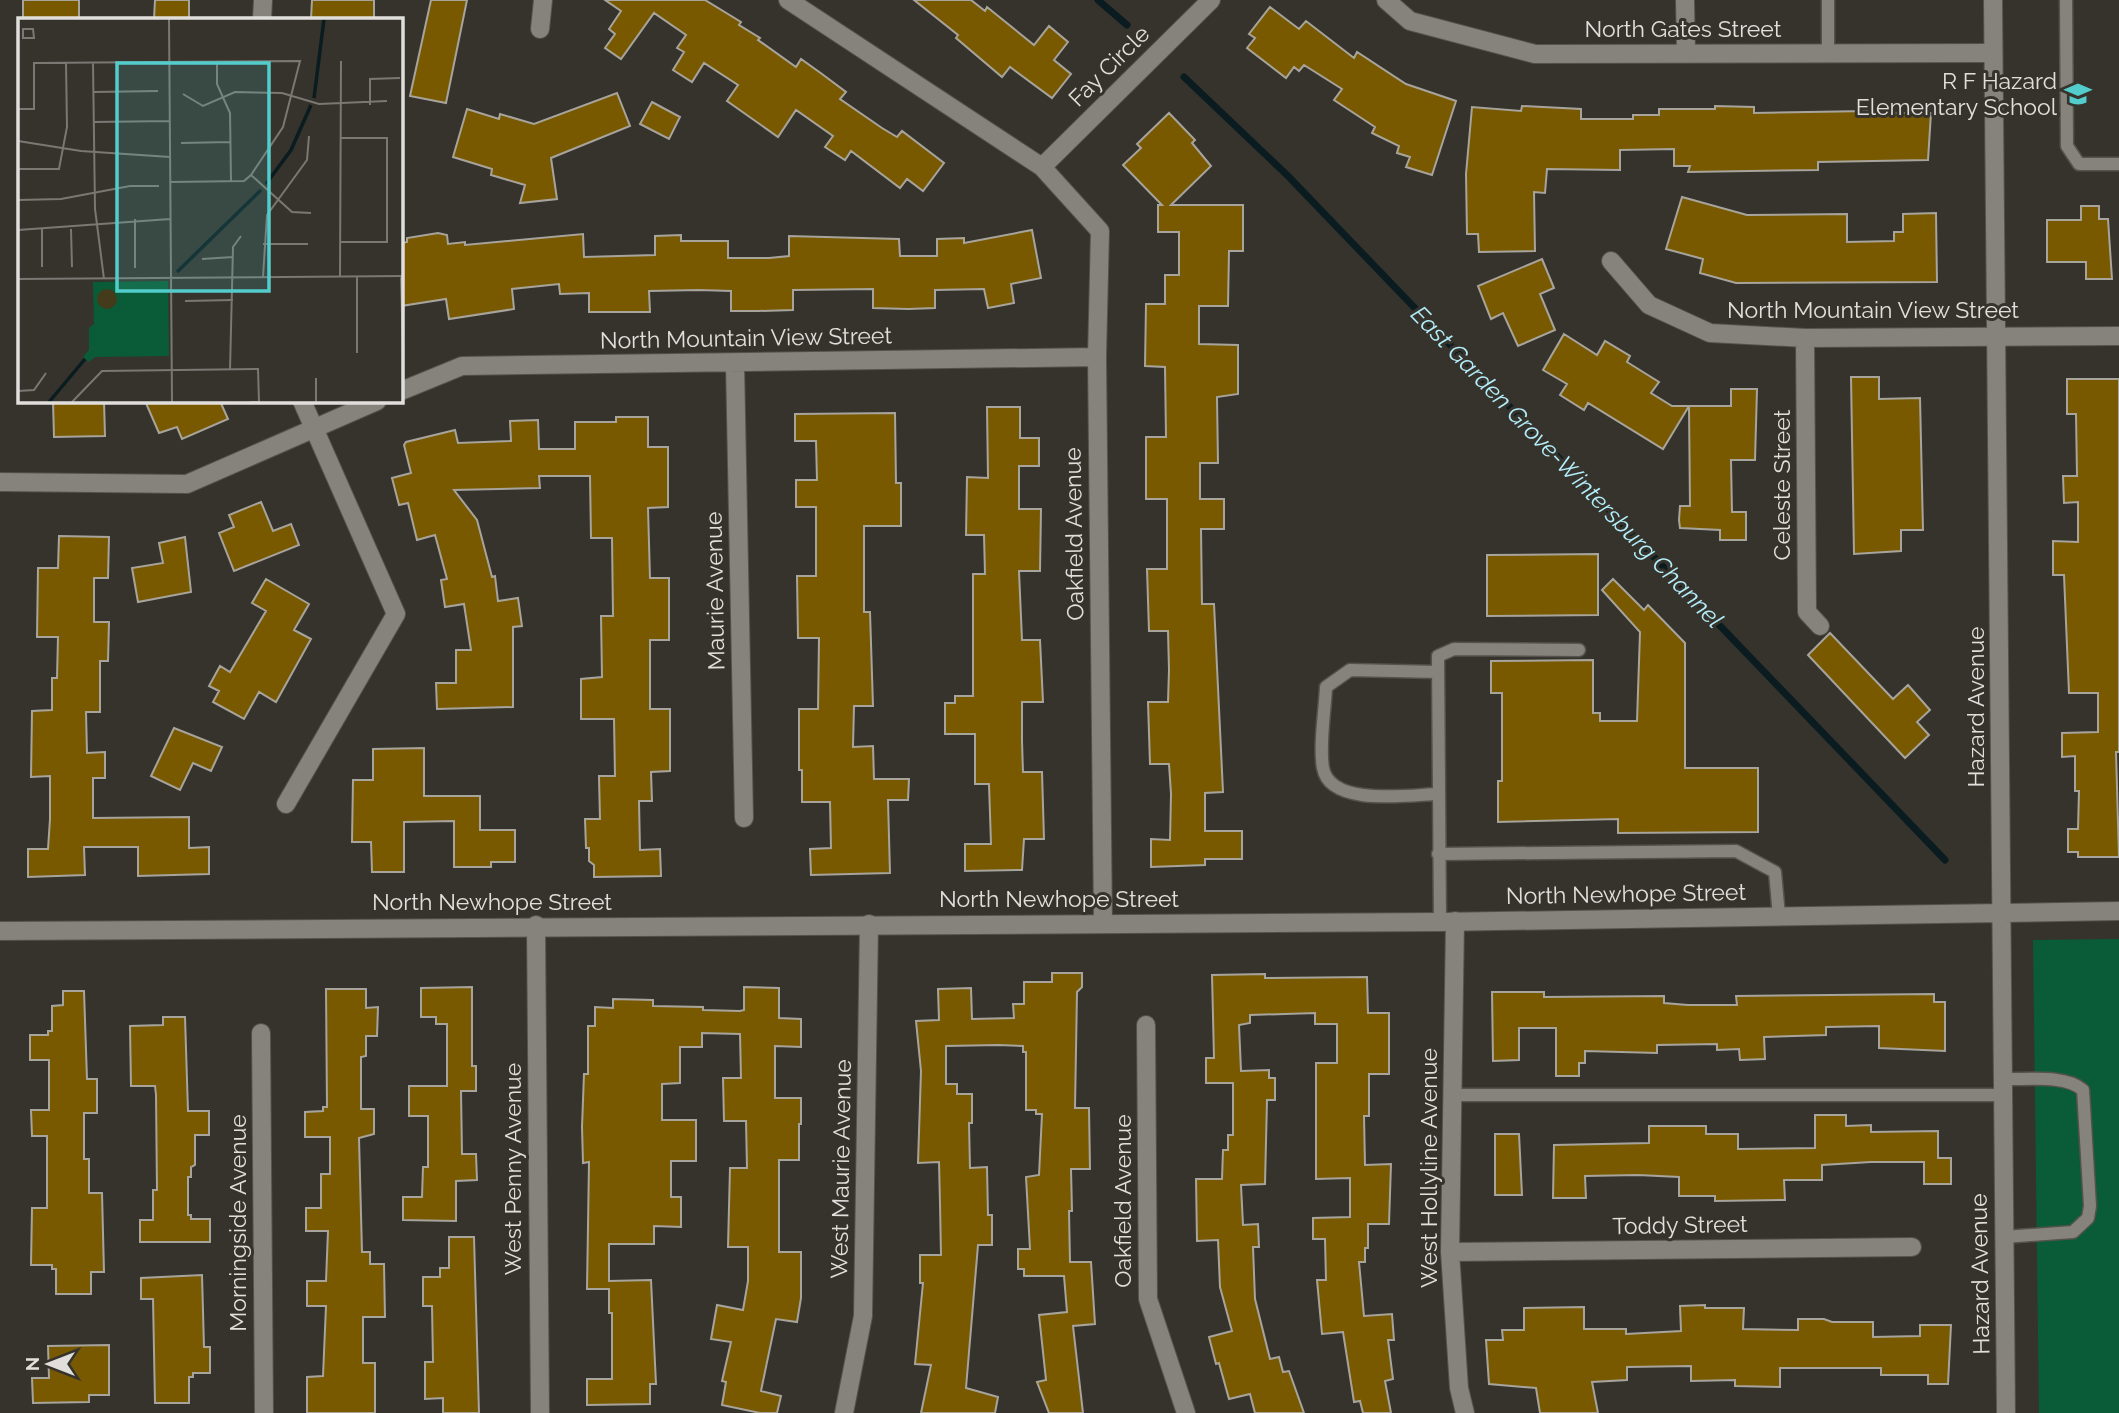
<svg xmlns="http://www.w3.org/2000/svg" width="2119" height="1413" font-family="Raleway,sans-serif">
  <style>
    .green { fill: #0a5c38 }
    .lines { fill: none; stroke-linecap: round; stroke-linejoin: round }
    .stream { stroke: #0a1c20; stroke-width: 7 }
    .building { fill: #795900; stroke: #a7a49c; stroke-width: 2 }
    .service-casing { stroke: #54524c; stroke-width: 15 }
    .minor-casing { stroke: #54524c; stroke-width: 20 }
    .tertiary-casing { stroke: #54524c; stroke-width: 20 }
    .service { stroke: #86837c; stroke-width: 12 }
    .minor { stroke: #86837c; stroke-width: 18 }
    .tertiary { stroke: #86837c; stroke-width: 18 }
    .labels { text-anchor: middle; stroke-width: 6; stroke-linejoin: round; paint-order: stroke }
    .street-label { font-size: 23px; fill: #e1dfdb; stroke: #36332d }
    .poi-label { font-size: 23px; fill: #e1dfdb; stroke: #36332d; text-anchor: end }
    .water-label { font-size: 24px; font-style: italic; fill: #b3eefa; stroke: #36332d }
    .inset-river { fill: none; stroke: #0a1c20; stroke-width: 3.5 }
    .inset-road { fill: none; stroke: #7a7873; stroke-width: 2 }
    .view { fill: #53cdcb; fill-opacity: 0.15; stroke: #53cdcb; stroke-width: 3.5 }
    .inset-edge { fill: none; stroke: #e1dfdb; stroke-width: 3.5 }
  </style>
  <rect width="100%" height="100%" fill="#36332d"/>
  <path class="green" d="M2119,939V1413H2039L2033,940Z"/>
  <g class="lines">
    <path class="stream" d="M1098,0L1127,25
      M1184,77L1288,176L1945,860"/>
  </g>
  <path class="building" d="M23,0H79V19H23Z
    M155,0H189V19H154Z
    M312,0H374V19H311Z
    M431,0H467L446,103L410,96Z
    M605,0H705L741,22L739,25L760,38L758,40L796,67L801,59L822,74L846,92L840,99L882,128L897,137L902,131L944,163L923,191L907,179L900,188L851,151L845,160L825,147L833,136L796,110L778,137L727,101L738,85L704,63L692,82L673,70L684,52L677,48L686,35L654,13L621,59L605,48L615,34L609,29L621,11Z
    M914,0H971L985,11L987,7L1034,45L1049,26L1068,42L1054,60L1071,74L1052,98L1010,67L1002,77L956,38L958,35Z
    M1270,7L1299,29L1306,21L1354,58L1357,52L1406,84L1456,101L1432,175L1406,167L1410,157L1397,153L1399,146L1372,133L1375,127L1334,100L1342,89L1304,65L1299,71L1294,67L1286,78L1247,48L1255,38L1249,34Z
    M617,93L630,126L551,158L557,199L520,203L525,185L491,175L492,169L453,157L467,109L499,119L500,114L534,124Z
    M652,102L680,117L669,139L640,124Z
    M1893,105V113H1931L1928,160L1818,162V170L1688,172L1690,166H1674V149L1620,150V170L1547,169L1545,193L1534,192L1535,251L1479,252L1478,234H1467L1466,174L1472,107L1521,111L1522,106L1581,109V119H1633V115H1659V109H1715V106L1754,107V113L1867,111V106Z
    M1169,113L1195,140L1192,143L1211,166L1171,205H1243V251H1229L1228,306H1199V344L1238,345V394L1217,397L1218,463H1200V499H1224V529H1201L1202,604H1214L1223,792L1205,793V831H1242V859H1205V865L1151,867V839L1170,840L1171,794L1169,764H1150L1148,702H1168L1169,670L1168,631H1149L1147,569H1167V499H1146V437H1166L1165,367L1145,366L1146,304H1165V275H1179V232H1158V205H1162L1123,165L1141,148L1137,144Z
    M1682,197L1747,215L1847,214V242L1894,241V232H1903V214L1936,213L1937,282L1736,283L1700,273L1703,259L1666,249Z
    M2081,206H2099V219H2108L2112,279H2086V262H2047V220H2081Z
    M1032,230L1041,278L1011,284L1014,303L988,308L984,289L935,290V308L908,309L873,308V289L793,290V310L758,311H731V291L699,290L649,291L650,312H589V293L560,294L559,284L512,289L514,309L449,319L446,299L401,306V243L407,242V238L438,233L447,235L448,244L465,242V245L583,234L584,257L655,255V236L681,235V241H728V258H769L789,256V236L899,239L900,256H937V239L964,238V243Z
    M1542,259L1554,288L1540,294L1555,330L1518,346L1503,313L1491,319L1478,286Z
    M1564,334L1597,355L1605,341L1630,356L1627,362L1659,382L1651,393L1672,406H1689L1663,449L1588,403L1584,410L1560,395L1567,384L1543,370Z
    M1851,377H1879V399L1920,398L1923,530H1901V551L1854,554Z
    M2067,379H2119V752H2116L2119,857H2078V852H2068V829H2078L2079,791H2075V756L2062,757V733L2098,732V693H2069L2064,575H2053V541L2078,542V502L2064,503L2063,476H2077L2076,414H2067Z
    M1731,389H1757L1755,460H1731L1732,512H1746V540H1720V530L1680,528L1679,520L1680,506H1690L1689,406H1731Z
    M53,401H104L105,436L54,437Z
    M145,401H220L228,419L182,439L177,427L159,433Z
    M987,407H1020V438H1039V466H1019V509H1041L1040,571H1019L1022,640H1040L1043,702H1022V741L1023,772H1042L1044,839H1024L1022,870L965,871V844H991L989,784H975V734H945V703H955V696H973V574H985L984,535H966L967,477L988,478Z
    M895,413L896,483H901V526H864V612H870L873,706H854L853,747L873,746L874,779H909L908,800H888L890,873L811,875L810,849L831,848L830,802H802V770H799V709H818L819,638H798L797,576H816V507H796V480H817L816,441H795V414Z
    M616,417H648V447H668V507L648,508L650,578H669V640H650V709H670V771L651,772L652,801H639L640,850L660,849L661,876L594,877V865L589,861V848H586L585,819H600L599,776H615L614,719H581V679L602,677L601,616H613L612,538H591L590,476H539L540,488L454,490L477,520L492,577L495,576L498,601L518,598L522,626L513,627V707L437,709L436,683H456V650H471L464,604L445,607L441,580L447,579L435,535L417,540L408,503L399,505L392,478L411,473L404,445L406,442L455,430L458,443L511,441L510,421L538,420L539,449H575V422H616Z
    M261,502L273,531L291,524L299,545L234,571L219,533L234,527L229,515Z
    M59,536L109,537L108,578H94V622H109L108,661H100V712H86L87,753L105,752V778H93V818L189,817V848L209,847V874L138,876V847H84L85,875L28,877V849H48L50,819V776L31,777L32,711L52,710V678H57L58,637H37L38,568H58Z
    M185,537L191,592L138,602L132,568L163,563L159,543Z
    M1598,554V615L1487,616V555Z
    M266,579L309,604L294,630L311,639L276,702L259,692L244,719L213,702L219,691L209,686L220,666L230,672L266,611L252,603Z
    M1613,579L1644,610L1648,605L1685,643V768H1758V832L1618,833V819L1498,822V781H1502V693H1491V661L1593,660V713H1600V721H1637L1640,632L1602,590Z
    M1830,633L1893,699L1908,685L1930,710L1917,722L1929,735L1905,758L1808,655Z
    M174,728L222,747L211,771L193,763L180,790L151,776Z
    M424,748V796H480V830H515V862H491V867H454V821L404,822V872H372L371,842H352L353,780H373V749Z
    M1052,973H1082V987L1077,992L1075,1108H1089L1090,1169H1071L1072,1211H1069L1070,1262H1091L1095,1324L1073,1326L1083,1413H1049L1037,1382L1046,1380L1039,1315L1067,1312L1064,1276H1024V1269H1018V1249H1030L1026,1177L1039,1175L1042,1114H1036V1110H1026V1052H1023V1046L998,1045L946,1046V1084H957V1094H972V1123H969L970,1168L987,1167L988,1215H992V1245H978L966,1388L998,1397L995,1413H921L931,1365L915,1364L923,1283H920V1255H941L940,1204L939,1162L918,1163L921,1071L916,1021L939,1020L938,989L971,988L972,1019L1014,1018L1013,1004H1024V982H1052Z
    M1265,974V978L1367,977L1368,1013H1389V1074H1369V1116H1364L1365,1165L1391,1164L1389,1224H1368V1248H1365V1262H1359L1364,1316L1392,1314L1394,1340H1388L1393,1379L1385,1381L1391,1413H1363L1360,1401L1354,1402L1343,1332L1322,1334L1317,1280H1326L1325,1239H1313V1218L1350,1217V1178L1316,1179V1063H1337V1024H1315V1013L1250,1015V1023L1239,1025L1241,1071L1269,1070V1078H1275V1100H1267L1265,1184L1241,1185L1243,1225L1258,1224L1259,1247H1253L1255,1299L1270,1359L1279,1357L1283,1372L1289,1371L1304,1413H1255L1250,1394L1229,1399L1219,1363L1216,1364L1209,1337L1232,1331L1220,1287L1218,1240L1197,1241L1196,1179H1222L1223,1150H1228V1135H1233V1083H1206V1058H1214L1212,975Z
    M472,987V1066H476V1091H461L462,1154H476L477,1180L456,1181V1221L403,1220V1197H422L423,1167H428V1116H409V1086H447V1024H436V1017H421V988Z
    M744,987L779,988V1018L801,1019V1047L775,1046V1098H801V1124H799V1160H779V1252H801V1298L797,1322L776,1319L761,1391L781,1396L777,1413H760L722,1405L726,1382L722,1381L731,1342L711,1339L717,1305L743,1310L748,1281V1247H728L730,1168H747L746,1121H724L723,1078H741L740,1034L702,1033V1047H680V1083L662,1084V1120H696V1161H671V1197H681V1227L654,1226V1244H609V1281L651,1280L656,1384H650V1404L587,1405V1379H612V1313H609V1289H587L589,1162L583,1163L582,1127L584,1074H588V1026H595V1007L613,1008V999L653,1000V1006L703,1007V1010L740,1011L744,1010Z
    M326,989H366V1008L378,1007L377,1036H366V1056L361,1057V1109H374V1134L359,1138L362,1252H370V1264H384L385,1317H363V1363H375V1413H307V1377L323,1376L326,1306H307V1281H326L328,1231H306V1208H321V1174H330V1137H305V1112L323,1111V1107H327Z
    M63,991H84L87,1079H97V1113H84V1159H89V1193H102L104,1272H91V1294H56V1269H52V1265H31L32,1208H47V1136H32L31,1110H49V1060H30V1035H48V1031H52V1006L63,1005Z
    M1492,992H1544V997L1664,996V1003L1688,1005H1737L1736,996L1934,994V1002H1945V1051L1879,1048V1026L1826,1027V1035L1764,1037L1765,1059L1740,1060L1739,1049L1717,1050V1044L1657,1045V1053L1585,1051V1063H1579V1076H1556V1028H1519V1060L1493,1061Z
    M163,1017H185L188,1111H209V1135H195V1165L191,1167V1177H188V1215H191V1219H210V1242H140V1220H153V1190H157L156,1095L155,1086H131L130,1026L163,1025Z
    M1815,1115H1846V1126L1871,1125V1132L1938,1131V1158H1951V1184H1924V1162H1871L1822,1165V1180H1784L1785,1200L1715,1201V1196H1679V1177L1638,1175L1585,1176L1586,1198H1553L1554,1145L1649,1143V1126H1706V1134H1738V1149L1815,1148Z
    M1495,1134H1519L1522,1195H1495Z
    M449,1237H474L479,1413H443V1398L425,1399V1362H433L432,1306H423V1277H440V1268H449Z
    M202,1275L204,1347H210V1373H193V1377H189V1403H155L153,1299H141V1278Z
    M1705,1305V1308H1744L1743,1329L1798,1330V1319H1824L1832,1322H1873V1337L1920,1336V1325H1951L1948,1384H1928V1375H1881V1368H1780V1387L1735,1386V1380L1691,1381V1366L1627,1367V1380L1592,1382L1598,1413H1540L1536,1388L1489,1384L1486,1340H1503L1502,1330H1524V1308L1584,1307V1329H1626V1334L1681,1331L1680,1306Z
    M109,1345V1395H89V1402L33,1403L32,1378H49L48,1346Z"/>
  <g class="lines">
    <defs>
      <path id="service" d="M1828,0V53
        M2066,0L2067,146L2079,164H2119
        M1437,794C1409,795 1330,807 1323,768C1319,746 1325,710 1326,687L1350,670L1438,672
        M1438,854L1736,851L1775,872L1779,916
        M1440,922L1438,656L1454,649L1579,650
        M2003,1079C2026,1080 2065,1074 2083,1090L2090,1206L2088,1218L2073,1232L2004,1237
        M1452,1095H2003"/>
      <path id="minor" d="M788,0L1042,167L1100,231L1097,357L1103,923
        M1386,0L1410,21L1535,54L1993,53
        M1685,0L1686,53
        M262,19L263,0
        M540,29L543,0
        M1042,167L1211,0
        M1611,261L1649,305L1710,333L1805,338L2119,336
        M1805,338L1807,612L1820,626
        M735,364L744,818
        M401,391L462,366L1097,357
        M0,482L187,484L377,401
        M286,804L396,614L302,401
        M1455,921L1450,1252L1459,1388L1465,1413
        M536,925L540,1413
        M1146,1025L1148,1299L1186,1413
        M261,1033L264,1413
        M1450,1252L1912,1247
        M844,1413L863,1316L869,924"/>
      <path id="tertiary" d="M1993,0L2006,1413
        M0,931L1440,922L2119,911"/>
    </defs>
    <use href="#service" class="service-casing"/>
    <use href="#minor" class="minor-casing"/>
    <use href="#tertiary" class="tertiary-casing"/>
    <use href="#service" class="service"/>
    <use href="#minor" class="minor"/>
    <use href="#tertiary" class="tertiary"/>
  </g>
  <defs>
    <symbol id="school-bare" viewBox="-9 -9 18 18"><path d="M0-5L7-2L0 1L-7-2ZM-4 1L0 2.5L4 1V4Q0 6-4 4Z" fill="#53cdcb" stroke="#36332d" stroke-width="2.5" paint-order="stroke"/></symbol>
  </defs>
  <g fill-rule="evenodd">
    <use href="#school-bare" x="2059" y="75" width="38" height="38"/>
  </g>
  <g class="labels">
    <g class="street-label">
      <text x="1683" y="37">North Gates Street</text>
      <text transform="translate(1109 66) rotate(-45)" y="8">Fay Circle</text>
      <text x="1873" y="318">North Mountain View Street</text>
      <text transform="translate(746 338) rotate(-1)" y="8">North Mountain View Street</text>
      <text transform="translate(1782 485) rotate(-90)" y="8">Celeste Street</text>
      <text transform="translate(1074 534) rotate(-91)" y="8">Oakfield Avenue</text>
      <text transform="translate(715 591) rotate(-91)" y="8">Maurie Avenue</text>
      <text transform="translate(1976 707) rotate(-90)" y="8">Hazard Avenue</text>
      <text transform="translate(1626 894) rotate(-1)" y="8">North Newhope Street</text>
      <text x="1059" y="907">North Newhope Street</text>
      <text x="492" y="910">North Newhope Street</text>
      <text transform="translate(1429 1168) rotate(-90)" y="8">West Hollyline Avenue</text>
      <text transform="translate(513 1169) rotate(-90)" y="8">West Penny Avenue</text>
      <text transform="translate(841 1169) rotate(-89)" y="8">West Maurie Avenue</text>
      <text transform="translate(1123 1201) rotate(-90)" y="8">Oakfield Avenue</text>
      <text transform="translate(238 1223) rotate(-90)" y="8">Morningside Avenue</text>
      <text transform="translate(1680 1225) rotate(-1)" y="8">Toddy Street</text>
      <text transform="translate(1980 1274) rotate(-91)" y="8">Hazard Avenue</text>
    </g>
    <g class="poi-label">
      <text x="2057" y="89">R F Hazard<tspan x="2057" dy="26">Elementary School</tspan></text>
    </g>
    <g class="water-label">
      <text transform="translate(1567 467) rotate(46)" y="8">East Garden Grove-Wintersburg Channel</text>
    </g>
  </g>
  <g transform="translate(18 18)">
    <rect width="385" height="385" fill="#36332d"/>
    <path d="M150,263L151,338L77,339L71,344L65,339L71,332V310L76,306L75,264Z" fill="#0a5c38"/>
    <path d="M79 281a10 10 0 1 1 20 0a10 10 0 1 1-20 0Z" fill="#433b1a"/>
    <path class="inset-river" d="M296,80L306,1M248,166L273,132L293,87M159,254L243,172M31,384L67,341"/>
    <path class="inset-road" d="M151,1L154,384M5,11H15L16,20H5ZM75,45L77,191L86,261M199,45V66L212,95L213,163M76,74L140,73M165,76L185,88L217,74L264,75L301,86L369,83M352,87V61L382,60M0,91H16V45L282,43L265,109L233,157L226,163L152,164M76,104L152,103M322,120H369V224H322M0,123L63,133L152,139M163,125L212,124M0,151H41L49,109L48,45M233,157L274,194L293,195M0,182L43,181L112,168H141M117,201V250M24,211V249M53,211L54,249M0,212L152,201M245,226H290M184,241L215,239M322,258L323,43M339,258V335M383,258L385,334M245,259L249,197L289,142L291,118M0,261L385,258M167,283L215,282M212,352L215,229L223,218M298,360V384M0,373L16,372L28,355M54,384L84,353L240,351L241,384H232"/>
    <path class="view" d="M99,45H251V273H99Z"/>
    <rect width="385" height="385" class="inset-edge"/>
  </g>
  <g transform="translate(49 1364) rotate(270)" stroke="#36332d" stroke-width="5" paint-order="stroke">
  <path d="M0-5L12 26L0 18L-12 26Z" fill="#e1dfdb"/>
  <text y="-10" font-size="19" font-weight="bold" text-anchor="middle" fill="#e1dfdb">N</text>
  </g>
</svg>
